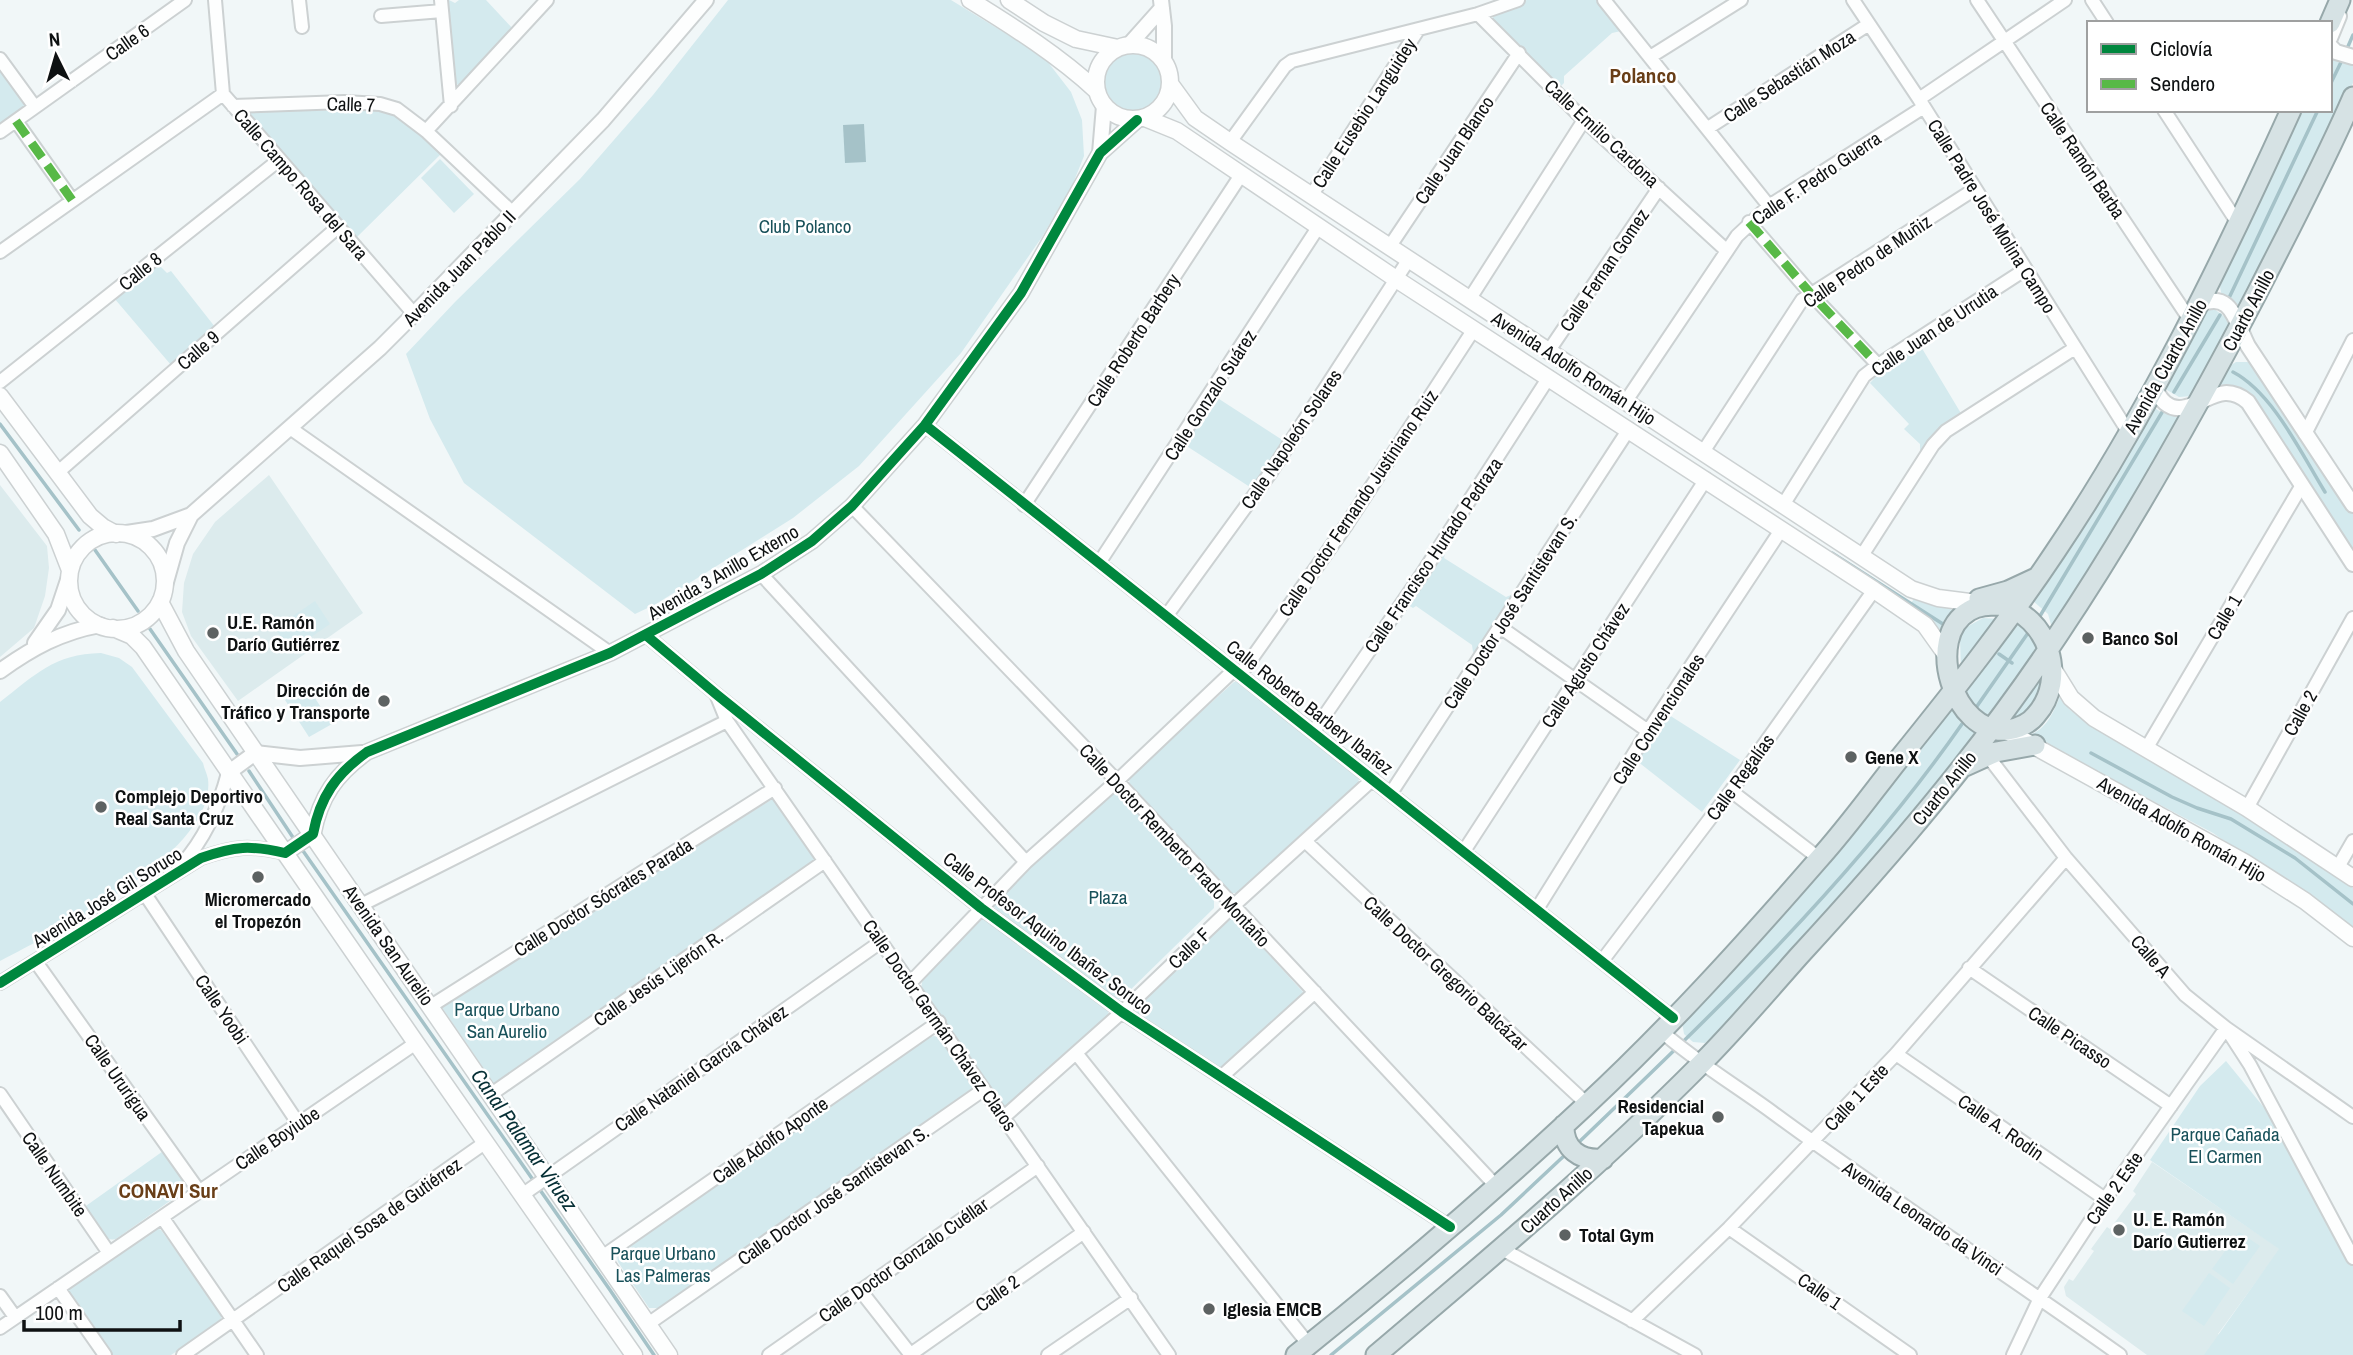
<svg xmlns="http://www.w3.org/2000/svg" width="2353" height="1355" font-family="'Archivo Narrow',sans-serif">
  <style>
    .built { fill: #dcebed }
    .green { fill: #d4eaee }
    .water { fill: #a5c2c8 }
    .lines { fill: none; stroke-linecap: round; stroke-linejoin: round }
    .stream { stroke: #a5c2c8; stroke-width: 3.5 }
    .minor-casing { stroke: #ccd1d2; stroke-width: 16 }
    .tertiary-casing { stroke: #ccd1d2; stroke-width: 18 }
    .secondary-casing { stroke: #ccd1d2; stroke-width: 19 }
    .trunk-casing { stroke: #97a8aa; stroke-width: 23 }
    .minor { stroke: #fdfefe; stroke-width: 12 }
    .tertiary { stroke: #fdfefe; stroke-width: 14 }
    .secondary { stroke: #fdfefe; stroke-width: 16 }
    .trunk { stroke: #d6e2e4; stroke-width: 19 }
    .quiet { stroke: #58b947; stroke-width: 9; stroke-dasharray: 18 9; stroke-linecap: butt }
    .cycleway-casing { stroke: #fff; stroke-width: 15 }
    .cycleway { stroke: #00873e; stroke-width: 10 }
    .poi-dot { fill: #5d6262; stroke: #fff; stroke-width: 2.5 }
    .labels { text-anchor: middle; stroke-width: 5; stroke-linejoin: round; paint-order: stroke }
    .street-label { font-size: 19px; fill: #0e1112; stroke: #fff }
    .park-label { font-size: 19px; fill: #18515a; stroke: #fff }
    .poi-label { font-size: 19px; font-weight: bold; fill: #0e1112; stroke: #fff; text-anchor: start }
    .neighbourhood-label { font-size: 21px; font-weight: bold; fill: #693e17; stroke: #fff }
    .water-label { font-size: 21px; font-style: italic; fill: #062f35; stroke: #fff }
  </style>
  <rect width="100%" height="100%" fill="#f1f7f8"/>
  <path class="built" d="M269,475L363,613L238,701L191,636L182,612L184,583L193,554L215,522Z
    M0,485L47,546L49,568L45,596L34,628L0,657Z
    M2152,1162L2280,1249L2218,1334L2247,1355H2147L2066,1296L2064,1287L2069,1279L2073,1281L2094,1251L2091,1249L2107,1227L2110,1229L2136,1194L2133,1191Z"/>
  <path class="green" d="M449,0L455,3L459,0H486L514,30L458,85L455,83L446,3Z
    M728,0H951L1044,57L1071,92L1082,120L1084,156L1072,186L1042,237L961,353L859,466L793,518L656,604L635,614L464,483L430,419L406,354L455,302L580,179L653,95Z
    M1527,0H1596L1621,31L1612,33L1564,76V83L1561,86L1492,22L1494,12Z
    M1129,50C1154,53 1178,79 1157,103C1124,142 1071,63 1129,50Z
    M2330,57L2353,66V83L2305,187L2243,304L2235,305L2222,297L2220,287L2223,275L2301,110H2330Z
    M0,66L29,105L0,125Z
    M378,110L398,116L441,154L356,238L249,118L252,111Z
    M440,159L474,194L454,213L421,178Z
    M158,264L167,273L171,271L215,327L171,365L114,298Z
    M2213,308L2230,321V328L2193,396L2179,397L2167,390L2164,383L2203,312Z
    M1920,345L1962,415L1925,453L1920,450V444L1904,429L1909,424L1870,383L1886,366Z
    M2236,362H2250L2261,371L2353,512V549L2254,399L2216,388L2228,367Z
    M1216,397L1284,441L1253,489L1185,445Z
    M2152,406L2162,413L2182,414L2052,628L2048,614L2033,601Z
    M1443,551L1445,553L1444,558L1506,597L1511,595L1513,597L1476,654L1473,652L1472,645L1416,606L1413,608L1408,605Z
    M1914,599L1962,608L1942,634L1908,607Z
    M315,601L330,624L291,651L275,628Z
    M1983,618L2000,619L1961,670L1960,639L1963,629Z
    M2015,623L2024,626L2037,635L2038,652L1992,717C1979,712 1970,704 1965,691Z
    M101,653L119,658L132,667L203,763C204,768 207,774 208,779C217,852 55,932 0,961V702C35,675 54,654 101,653Z
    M2045,669L2046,689L2020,720H2008Z
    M1240,681L1360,775L1358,783L1240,893H1226L1129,786L1130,776L1234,682Z
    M307,686L332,724L309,737L285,700Z
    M2061,694L2069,709L2083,720L2290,844L2353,888V930L2213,833L2029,735C2048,729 2054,710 2061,694Z
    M1952,707L1957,717L1978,730L1888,846L1731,1019L1705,1043L1693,1042L1684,1034L1682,1022Z
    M1669,715L1740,760L1702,812L1637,761Z
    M1104,791L1117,792L1214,898V908L1121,999H1112L991,905Z
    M771,800H778L815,856L814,864L494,1084L441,1006Z
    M1233,918L1239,922L1303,992L1302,996L1222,1069L1219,1068L1138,1015L1135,1010L1137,1004L1229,919Z
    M987,919L1108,1009L1109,1017L1007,1108L1003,1107L921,989L923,977L978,920Z
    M934,1036L940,1038L972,1083L973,1089L661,1308H649L618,1262L617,1256L619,1250L927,1038Z
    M2226,1061L2266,1110L2317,1185L2353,1263V1355H2204L2279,1249L2150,1160L2200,1086Z
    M166,1149L187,1182L184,1191L116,1239C101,1243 91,1220 83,1208Z
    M155,1227L161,1230L221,1313V1322L171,1355H109L67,1295L66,1289Z
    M2239,1232L2260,1246L2233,1284L2212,1269Z
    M2209,1273L2230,1288L2204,1326L2182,1311Z"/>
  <path class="water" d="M864,124L866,162L845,163L843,125Z"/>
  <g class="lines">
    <path class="stream" d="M2346,51L2353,35
      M2330,85L2343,58
      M2229,298L2318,110
      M2233,372C2273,393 2301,453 2325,492
      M2174,392L2220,315
      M0,424L79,530
      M95,550L138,611
      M1832,553L1946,626
      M2040,616L2164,409
      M150,629L237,754
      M1999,654L2012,663
      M1975,709L2028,633
      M2091,753L2172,797L2197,808L2231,819L2295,858L2353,904
      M249,771L296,842
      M301,848L610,1290L654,1355
      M1577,1144C1713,1014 1854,879 1962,724
      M1331,1355L1501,1215L1566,1154"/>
    <defs>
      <path id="minor" d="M215,0L223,94L414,314
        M299,0L302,27
        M441,0L451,106
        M1604,0L1769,206
        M1853,0L1919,99L2129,433
        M1977,0L2190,320
        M2092,0L2107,23
        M1478,14L1584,120L1727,251
        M381,16L442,11
        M1650,57L1741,0
        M0,59L35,107
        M1919,99L2065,0
        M233,106L344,102L380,104L397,109L426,131L513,213
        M2164,110L2239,225
        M16,121L72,200
        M1708,128L1869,24
        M426,131L547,0
        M0,132L185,0
        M1230,142L1285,66L1292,61L1478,14L1518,0
        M1311,196L1418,30
        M1749,222L1811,294L1878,365
        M1390,246L1519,53
        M0,252L223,94
        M1469,300L1584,120
        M1548,352L1659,188
        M0,382L279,160
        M1626,401L1737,236L1769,206L1924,107
        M925,425L1673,1018
        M290,428L610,653
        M2305,434L2353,340
        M1703,452L1802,300L1975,189
        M57,473L338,227
        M1024,505L1241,175
        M1783,505L1864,376L1878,365L2026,269
        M852,506L1117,781L1496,1186
        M1861,557L1933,445L1946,431L2075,348
        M1099,563L1319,226
        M761,574L1026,862
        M1167,615L1271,472L1409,259
        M1500,627L1648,731
        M647,636L716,694L981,908L1122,1012L1450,1227
        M1240,675L1347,524L1474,329
        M716,694L727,721L1169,1355
        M1314,731L1422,574L1549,377
        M2146,749L2302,485
        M1987,755L2066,858L2185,995L2226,1028L2353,1117
        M1731,791L1820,859
        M1391,793L1629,429
        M2247,808L2353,618
        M1306,842L1587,1104
        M1464,851L1706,479
        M182,864C206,837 219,807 228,773
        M2338,867L2353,841
        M145,894L298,1123
        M361,905L727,721
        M1537,909L1648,731L1781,530
        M1602,961L1731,791L1874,590
        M36,962L199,1191
        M1969,968L2171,1106
        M911,982L1026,862L1117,781L1234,670
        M0,983L201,858C235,846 250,845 285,853
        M431,1006L775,788
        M1661,1031C1695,1061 1735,1085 1772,1112C1886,1196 2005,1273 2120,1355
        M1076,1053L1309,1345
        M1896,1054L2105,1199
        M1221,1077L1315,992
        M0,1094L109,1253
        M490,1095L825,861
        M1004,1117L1122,1012L1232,907L1373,779
        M522,1195L882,941
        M162,1217L257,1355
        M1729,1228L1910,1355
        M1502,1249L1695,1355
        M602,1257L939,1022
        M58,1288L105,1355
        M860,1290L911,1355
        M0,1296L15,1317
        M1632,1321L1729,1228L1896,1054L2066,858
        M648,1324L983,1090
        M0,1328L416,1043
        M911,1354L1084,1232
        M183,1355L486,1142
        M769,1355L1038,1166
        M1048,1355L1131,1298
        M2013,1355L2040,1298L2105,1199L2226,1028L2250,1065L2353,1258"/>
      <path id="tertiary" d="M1161,0L1164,26V60
        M2330,38L2339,16
        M1129,45L1162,8
        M2330,46L2336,52L2353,57
        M1100,153L1104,106
        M2197,306C2232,287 2236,324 2248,346L2353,505
        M2155,384C2157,399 2170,412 2186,407C2209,401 2224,382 2248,402L2353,564
        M120,534L153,529L191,515L380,348L414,314L603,120L706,0
        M164,589L177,543L191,515
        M35,643L58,610L69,577
        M0,671C32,648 61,632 100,625
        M228,773L255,753L300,758L362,753
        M285,853L313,834C320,797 336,774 367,752L610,653L761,574L812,541L852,506L925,425L1021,293L1100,153L1137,120"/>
      <path id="secondary" d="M970,0C1015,28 1058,55 1097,91
        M1009,0L1044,23L1076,39L1118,48
        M1096 82a37 37 0 1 1 74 0a37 37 0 1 1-74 0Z
        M1171,85L1195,118L1230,142L1911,589L1938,598L1985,604
        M1145,118L1177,131L1396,279L1874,590L1925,625L1947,656
        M0,396L90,516L103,527L116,534
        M0,453L56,534L70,570
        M69 581a48 48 0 1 1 96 0a48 48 0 1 1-96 0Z
        M160,602L186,651L669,1355
        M113,628L132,636L143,647L416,1043L634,1355
        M2050,664L2071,698L2094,718L2247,808L2353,878
        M2005,730L2244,862L2305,901L2353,938"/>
      <path id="trunk" d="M2330,23L2340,0
        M1979,599L2008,591L2036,578
        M2000,605C2049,615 2068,679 2036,715C2030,723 2019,728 2008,730C1953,736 1924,637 1969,611C1978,605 1989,605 2000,605Z
        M1965,766L1996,752L2035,745
        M1564,1125C1563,1149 1580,1161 1603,1159
        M1296,1355C1395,1276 1492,1193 1584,1107C1667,1030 1744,945 1818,860C1847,828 1872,793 1899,759C1953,692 2007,624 2055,552C2148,414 2222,262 2291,110
        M1376,1355C1487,1261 1599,1167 1701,1064C1735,1030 1767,992 1799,956C1892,855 1982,750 2058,635C2131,526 2196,410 2257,293C2290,228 2324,164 2353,97"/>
    </defs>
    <use href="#minor" class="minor-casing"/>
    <use href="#tertiary" class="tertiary-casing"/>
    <use href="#secondary" class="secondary-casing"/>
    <use href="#trunk" class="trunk-casing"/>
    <use href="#minor" class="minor"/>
    <use href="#tertiary" class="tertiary"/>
    <use href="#secondary" class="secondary"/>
    <use href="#trunk" class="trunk"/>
    <path class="quiet" d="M16,121L72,200
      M1749,222L1811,294L1878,365"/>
    <defs>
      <path id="cycleway" d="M925,425L1673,1018
        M647,636L716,694L981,908L1122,1012L1450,1227
        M0,983L201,858C235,846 250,845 285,853L313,834C320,797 336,774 367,752L610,653L761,574L812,541L852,506L925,425L1021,293L1100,153L1137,120"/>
    </defs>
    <use href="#cycleway" class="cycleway-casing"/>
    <use href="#cycleway" class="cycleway"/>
  </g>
  <g class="poi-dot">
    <circle cx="213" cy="633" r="7"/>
    <circle cx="2088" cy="638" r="7"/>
    <circle cx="384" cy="701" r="7"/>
    <circle cx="1851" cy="757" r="7"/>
    <circle cx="101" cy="807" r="7"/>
    <circle cx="258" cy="877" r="7"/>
    <circle cx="1718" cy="1117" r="7"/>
    <circle cx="2119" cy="1230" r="7"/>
    <circle cx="1565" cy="1235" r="7"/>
    <circle cx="1209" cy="1309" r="7"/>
  </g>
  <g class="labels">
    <g class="street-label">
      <text transform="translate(127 42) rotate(-35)" y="7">Calle 6</text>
      <text transform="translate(1789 76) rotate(-33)" y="7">Calle Sebastián Moza</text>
      <text transform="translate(351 104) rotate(2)" y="7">Calle 7</text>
      <text transform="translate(1364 113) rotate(-57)" y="7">Calle Eusebio Languidey</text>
      <text transform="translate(1602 133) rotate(43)" y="7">Calle Emilio Cardona</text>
      <text transform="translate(1454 150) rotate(-56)" y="7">Calle Juan Blanco</text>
      <text transform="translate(2083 160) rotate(56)" y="7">Calle Ramón Barba</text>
      <text transform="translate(1816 178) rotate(-34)" y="7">Calle F. Pedro Guerra</text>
      <text transform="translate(301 184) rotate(49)" y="7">Calle Campo Rosa del Sara</text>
      <text transform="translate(1992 216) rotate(58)" y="7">Calle Padre José Molina Campo</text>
      <text transform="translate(1867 261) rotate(-34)" y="7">Calle Pedro de Muñiz</text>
      <text transform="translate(459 268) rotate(-46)" y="7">Avenida Juan Pablo II</text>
      <text transform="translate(1604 270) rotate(-56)" y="7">Calle Fernan Gomez</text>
      <text transform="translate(140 271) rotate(-39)" y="7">Calle 8</text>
      <text transform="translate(2248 310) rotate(-62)" y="7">Cuarto Anillo</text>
      <text transform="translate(1934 330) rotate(-34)" y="7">Calle Juan de Urrutia</text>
      <text transform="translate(1133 340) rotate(-57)" y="7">Calle Roberto Barbery</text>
      <text transform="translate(198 350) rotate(-41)" y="7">Calle 9</text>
      <text transform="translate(2165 366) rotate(-61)" y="7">Avenida Cuarto Anillo</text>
      <text transform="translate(1574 368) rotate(33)" y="7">Avenida Adolfo Román Hijo</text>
      <text transform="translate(1210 395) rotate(-57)" y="7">Calle Gonzalo Suárez</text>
      <text transform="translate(1291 439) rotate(-56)" y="7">Calle Napoleón Solares</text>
      <text transform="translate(1358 503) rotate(-56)" y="7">Calle Doctor Fernando Justiniano Ruiz</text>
      <text transform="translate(1433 555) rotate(-56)" y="7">Calle Francisco Hurtado Pedraza</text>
      <text transform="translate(723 572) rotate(-30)" y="7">Avenida 3 Anillo Externo</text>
      <text transform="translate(1510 611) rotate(-57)" y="7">Calle Doctor José Santistevan S.</text>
      <text transform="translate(2224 617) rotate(-59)" y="7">Calle 1</text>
      <text transform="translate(1585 665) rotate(-57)" y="7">Calle Agusto Chávez</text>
      <text transform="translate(1310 707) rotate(38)" y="7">Calle Roberto Barbery Ibañez</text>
      <text transform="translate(2300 713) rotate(-61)" y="7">Calle 2</text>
      <text transform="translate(1658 719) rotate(-57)" y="7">Calle Convencionales</text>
      <text transform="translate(1740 777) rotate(-54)" y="7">Calle Regalías</text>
      <text transform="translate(1944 788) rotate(-51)" y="7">Cuarto Anillo</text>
      <text transform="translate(2182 829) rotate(30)" y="7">Avenida Adolfo Román Hijo</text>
      <text transform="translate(1175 845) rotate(47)" y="7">Calle Doctor Remberto Prado Montaño</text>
      <text transform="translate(107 897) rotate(-32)" y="7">Avenida José Gil Soruco</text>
      <text transform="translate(603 897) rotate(-32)" y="7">Calle Doctor Sócrates Parada</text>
      <text transform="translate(1048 933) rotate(37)" y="7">Calle Profesor Aquino Ibañez Soruco</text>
      <text transform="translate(389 945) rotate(55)" y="7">Avenida San Aurelio</text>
      <text transform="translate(1189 948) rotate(-44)" y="7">Calle F</text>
      <text transform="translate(2151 956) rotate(49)" y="7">Calle A</text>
      <text transform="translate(1446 973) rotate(43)" y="7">Calle Doctor Gregorio Balcázar</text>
      <text transform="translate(658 978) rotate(-35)" y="7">Calle Jesús Lijerón R.</text>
      <text transform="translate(222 1009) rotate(56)" y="7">Calle Yoobi</text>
      <text transform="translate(940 1025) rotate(55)" y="7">Calle Doctor Germán Chávez Claros</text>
      <text transform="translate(2070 1037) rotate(34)" y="7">Calle Picasso</text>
      <text transform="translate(701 1068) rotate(-35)" y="7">Calle Nataniel García Chávez</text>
      <text transform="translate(118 1077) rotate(55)" y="7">Calle Ururigua</text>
      <text transform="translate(1856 1097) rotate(-47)" y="7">Calle 1 Este</text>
      <text transform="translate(2001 1127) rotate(35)" y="7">Calle A. Rodin</text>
      <text transform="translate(277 1138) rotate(-34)" y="7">Calle Boyiube</text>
      <text transform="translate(770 1140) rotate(-35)" y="7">Calle Adolfo Aponte</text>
      <text transform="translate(55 1174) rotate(55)" y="7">Calle Numbite</text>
      <text transform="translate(2114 1188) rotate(-55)" y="7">Calle 2 Este</text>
      <text transform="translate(833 1195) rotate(-35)" y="7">Calle Doctor José Santistevan S.</text>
      <text transform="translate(1556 1200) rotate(-42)" y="7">Cuarto Anillo</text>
      <text transform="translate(1923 1218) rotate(34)" y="7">Avenida Leonardo da Vinci</text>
      <text transform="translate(369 1225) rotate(-35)" y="7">Calle Raquel Sosa de Gutiérrez</text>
      <text transform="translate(903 1260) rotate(-35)" y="7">Calle Doctor Gonzalo Cuéllar</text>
      <text transform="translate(1820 1291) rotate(35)" y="7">Calle 1</text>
      <text transform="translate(997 1293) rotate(-35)" y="7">Calle 2</text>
    </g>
    <g class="park-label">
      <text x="805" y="233">Club Polanco</text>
      <text x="1108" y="904">Plaza</text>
      <text x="507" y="1016">Parque Urbano<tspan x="507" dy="22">San Aurelio</tspan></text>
      <text x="2225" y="1141">Parque Cañada<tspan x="2225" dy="22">El Carmen</tspan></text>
      <text x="663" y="1260">Parque Urbano<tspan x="663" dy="22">Las Palmeras</tspan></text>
    </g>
    <g class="poi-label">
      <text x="227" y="629">U.E. Ramón<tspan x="227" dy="22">Darío Gutiérrez</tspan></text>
      <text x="2102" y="645">Banco Sol</text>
      <text x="370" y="697" text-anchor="end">Dirección de<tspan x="370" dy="22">Tráfico y Transporte</tspan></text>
      <text x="1865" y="764">Gene X</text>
      <text x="115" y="803">Complejo Deportivo<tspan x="115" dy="22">Real Santa Cruz</tspan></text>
      <text x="258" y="906" text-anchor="middle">Micromercado<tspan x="258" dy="22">el Tropezón</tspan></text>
      <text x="1704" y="1113" text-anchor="end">Residencial<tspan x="1704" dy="22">Tapekua</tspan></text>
      <text x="2133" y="1226">U. E. Ramón<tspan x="2133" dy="22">Darío Gutierrez</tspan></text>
      <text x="1579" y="1242">Total Gym</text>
      <text x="1223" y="1316">Iglesia EMCB</text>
    </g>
    <g class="neighbourhood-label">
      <text x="1643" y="83">Polanco</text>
      <text x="168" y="1198">CONAVI Sur</text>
    </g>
    <g class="water-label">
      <text transform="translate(524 1140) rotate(55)" y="7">Canal Palamar Viruez</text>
    </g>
  </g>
  <rect x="2087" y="21" width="245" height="91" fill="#ffffff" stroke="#9fa0a0" stroke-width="2"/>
  <rect x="2101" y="44" width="35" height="10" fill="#00873e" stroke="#9fa0a0" stroke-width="2"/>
  <text x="2150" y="56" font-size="21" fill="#0e1112">Ciclovía</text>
  <rect x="2101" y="79" width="35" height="10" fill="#58b947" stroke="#9fa0a0" stroke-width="2"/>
  <text x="2150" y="91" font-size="21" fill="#0e1112">Sendero</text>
  <g transform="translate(56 56) rotate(355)" stroke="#ffffff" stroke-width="5" paint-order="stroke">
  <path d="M0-5L12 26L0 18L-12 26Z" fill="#0e1112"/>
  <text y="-10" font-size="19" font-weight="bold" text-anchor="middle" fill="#0e1112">N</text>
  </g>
  <path d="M24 1320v10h156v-10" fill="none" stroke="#0e1112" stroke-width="3.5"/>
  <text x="35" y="1320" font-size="21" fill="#0e1112" stroke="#ffffff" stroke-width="5" paint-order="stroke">100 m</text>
</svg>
